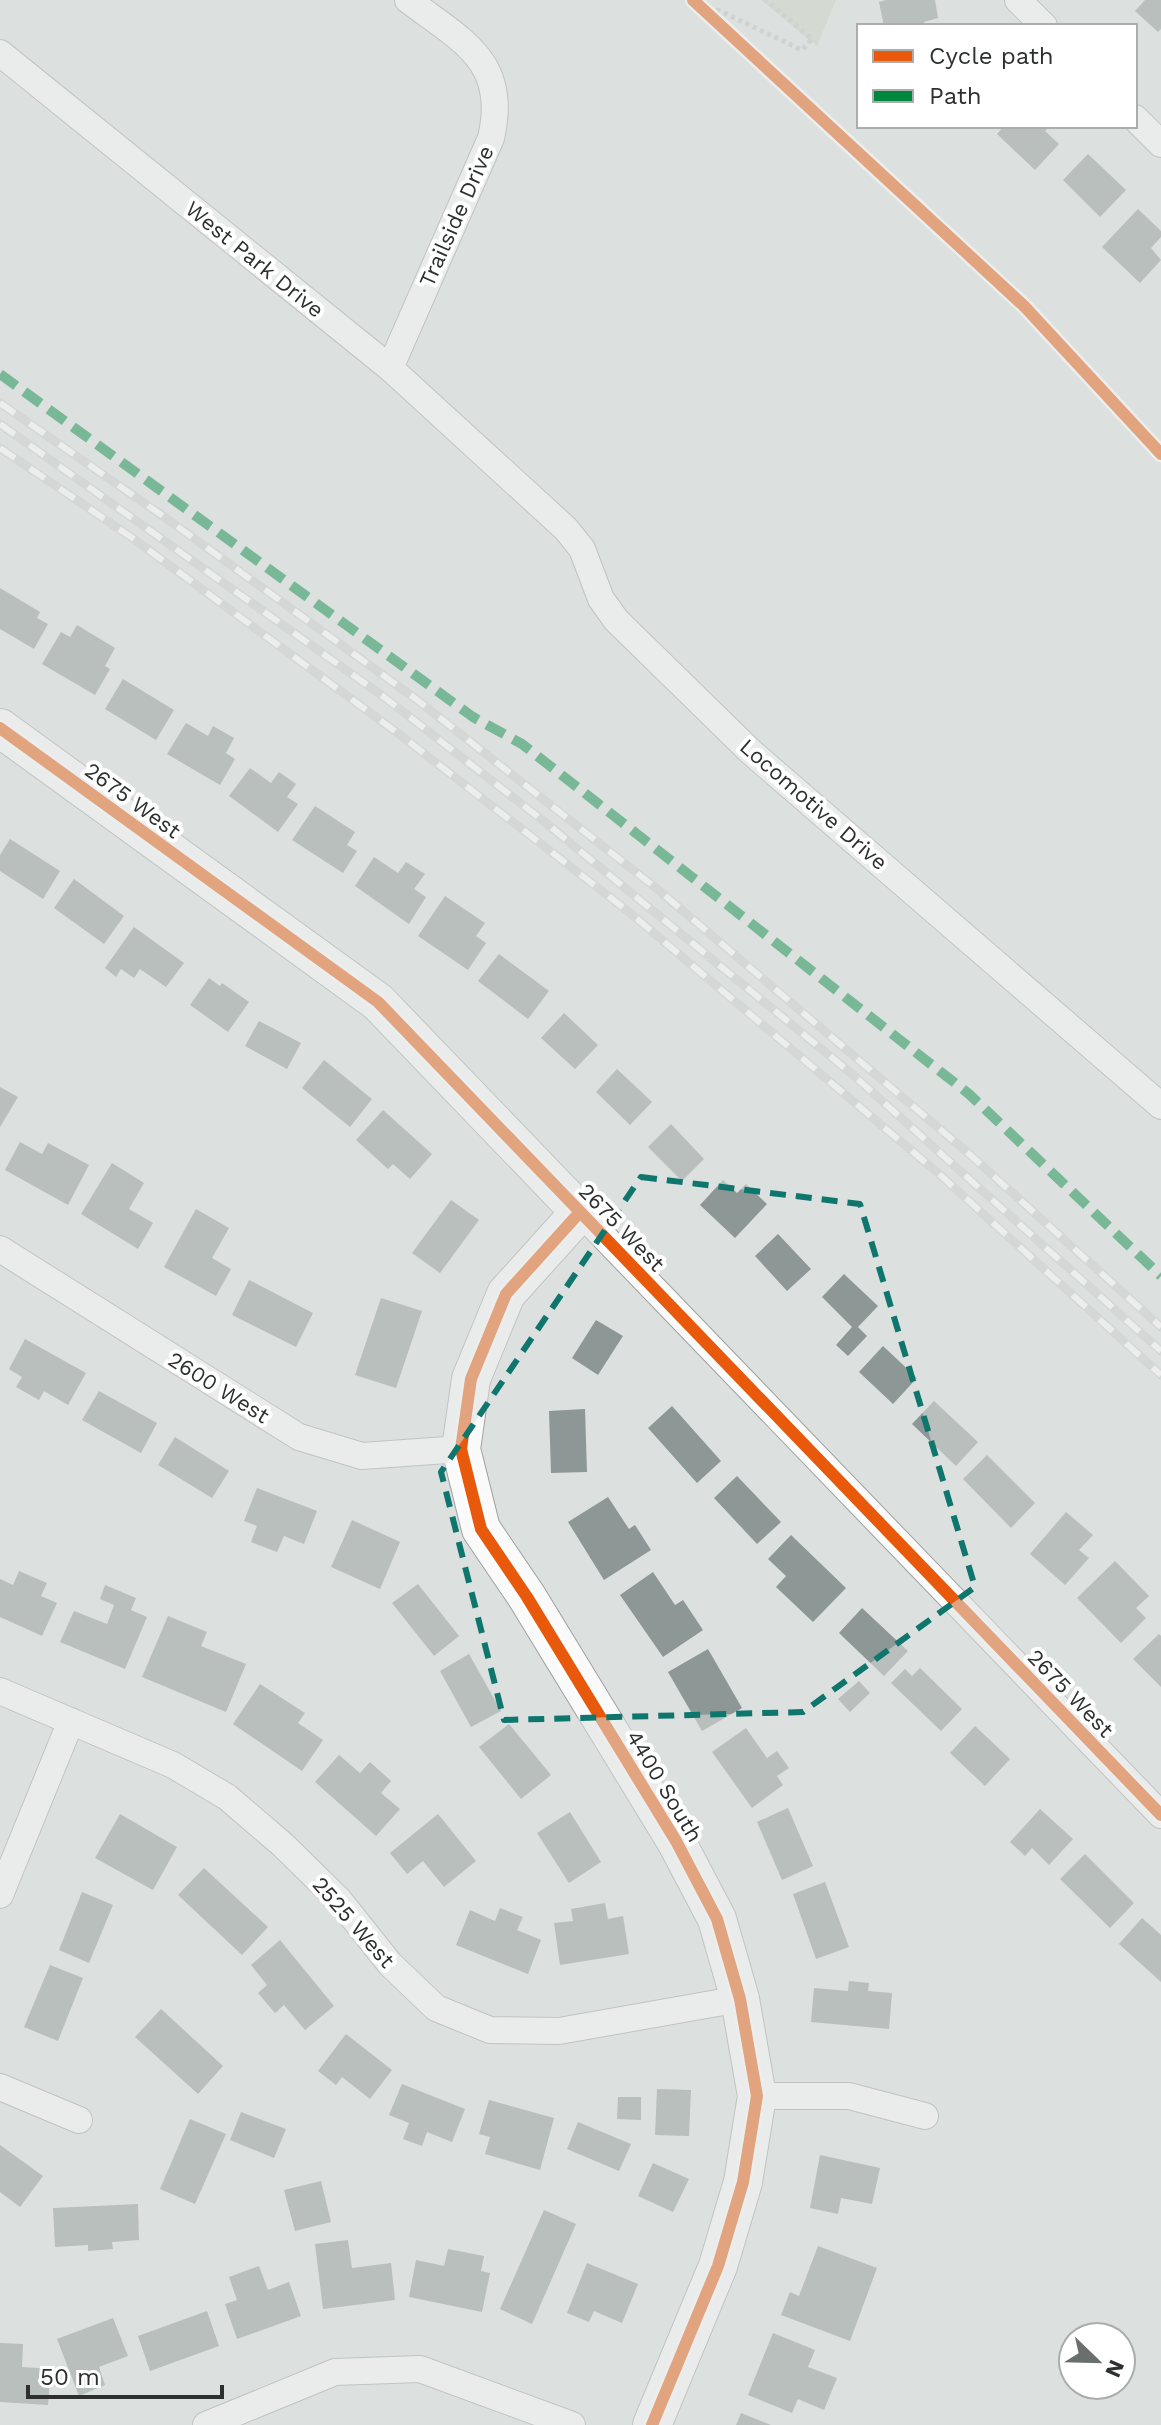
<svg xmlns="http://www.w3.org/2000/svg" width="1161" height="2425" font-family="'Work Sans',sans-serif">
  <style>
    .green { fill: #cad1c2 }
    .building { fill: #8d9796 }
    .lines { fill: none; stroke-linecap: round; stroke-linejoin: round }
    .street-casing { stroke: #9ea1a0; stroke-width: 28 }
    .secondary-casing { stroke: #9ea1a0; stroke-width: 40 }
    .path { stroke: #bec0bf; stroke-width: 5; stroke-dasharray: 4 4; stroke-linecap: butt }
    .street { stroke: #fafafa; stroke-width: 26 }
    .secondary { stroke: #fafafa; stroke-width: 38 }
    .rail-casing { stroke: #cbcccb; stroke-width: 9 }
    .rail { stroke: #fff; stroke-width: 6; stroke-dasharray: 18; stroke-linecap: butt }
    .quiet { stroke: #00873e; stroke-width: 10; stroke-dasharray: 20 10; stroke-linecap: butt }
    .cycleway-casing { stroke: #fff; stroke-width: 17 }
    .cycleway { stroke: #e8590c; stroke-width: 12 }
    .marked { fill: none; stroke: #0f766e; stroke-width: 6; stroke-dasharray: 16 10; stroke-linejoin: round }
    .labels { text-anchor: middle; stroke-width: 8; stroke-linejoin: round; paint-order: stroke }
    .street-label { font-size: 22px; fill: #2d302f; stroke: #fff }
  </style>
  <rect width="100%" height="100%" fill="#dce0de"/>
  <path class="green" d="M761,0H836L817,46Z"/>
  <path class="building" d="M886,0H935L938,18L924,22L925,26H884L879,2Z
    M1145,0H1161V29L1158,32L1135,11Z
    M1004,126H1050L1045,131L1059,144L1035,170L997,134Z
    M1088,154L1126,190L1100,217L1063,180Z
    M1138,209L1161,231V237L1151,248L1161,260L1140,283L1102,247Z
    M0,588L40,612L37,618L48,624L34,649L0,629Z
    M77,625L115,648L105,666L110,669L95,695L42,664L61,632L70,637Z
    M123,679L174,710L156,740L105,709Z
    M186,723L208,736L213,726L234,738L226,753L235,759L220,785L167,754Z
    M250,768L271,783L279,772L296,784L287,797L298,804L278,832L229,796Z
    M315,806L355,832L347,845L357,851L343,873L292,840Z
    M10,839L60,871L43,899L0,871V855Z
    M374,857L398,873L406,862L425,874L414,889L426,897L409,924L355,886Z
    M74,879L124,916L104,944L54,908Z
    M445,896L485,923L476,936L486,943L468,970L418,936Z
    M134,927L184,963L166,987L140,969L134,978L121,969L116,977L105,968Z
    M499,954L549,991L528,1019L478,981Z
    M209,978L220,986L222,983L249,1002L228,1032L190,1005Z
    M564,1013L598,1045L575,1069L541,1038Z
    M259,1021L301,1043L287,1069L245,1046Z
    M324,1060L372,1099L350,1127L302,1088Z
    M617,1069L652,1102L630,1125L596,1092Z
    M0,1087L18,1097L0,1127Z
    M383,1110L432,1154L410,1179L393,1164L388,1169L356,1140Z
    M671,1124L704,1159L682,1181L648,1147Z
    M20,1142L42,1154L48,1143L89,1165L68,1205L5,1170Z
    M112,1163L144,1183L129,1209L153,1223L138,1249L81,1214Z
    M723,1180L737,1193L746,1184L767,1204L735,1238L700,1205Z
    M451,1200L479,1220L440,1273L412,1253Z
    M196,1209L229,1228L212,1258L231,1269L216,1296L164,1267Z
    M778,1234L811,1269L787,1291L755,1256Z
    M844,1274L878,1306L858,1327L867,1336L848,1356L836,1345L852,1327L822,1297Z
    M249,1280L313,1313L296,1347L232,1315Z
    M381,1298L422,1311L396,1388L355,1375Z
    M596,1320L623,1336L598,1375L572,1358Z
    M25,1339L86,1373L68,1405L44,1391L39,1400L16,1387L22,1377L9,1369Z
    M883,1346L917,1378L893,1404L859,1372Z
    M99,1391L157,1423L141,1453L82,1420Z
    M934,1401L978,1442L956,1466L912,1424Z
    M672,1406L721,1461L697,1483L648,1428Z
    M585,1409L587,1472L551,1473L549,1411Z
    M175,1437L229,1471L212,1498L158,1465Z
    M987,1455L1035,1503L1011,1528L963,1479Z
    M737,1476L781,1522L757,1544L714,1498Z
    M257,1488L317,1511L304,1544L284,1536L277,1552L251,1542L257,1526L244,1521Z
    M608,1497L629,1529L635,1525L651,1550L604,1580L568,1522Z
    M1066,1512L1093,1535L1079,1550L1089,1558L1065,1585L1030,1554Z
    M352,1520L400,1542L380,1589L331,1567Z
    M791,1535L846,1588L813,1622L776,1587L786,1576L768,1559Z
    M1115,1561L1149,1596L1136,1608L1146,1618L1121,1643L1077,1598Z
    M19,1571L47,1583L41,1596L57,1603L42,1636L0,1617V1579L13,1585Z
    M653,1572L675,1605L683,1600L703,1630L663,1657L620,1595Z
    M418,1584L459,1636L434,1656L392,1603Z
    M105,1585L136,1598L131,1610L147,1617L125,1669L60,1642L74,1611L107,1624L114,1605L100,1599Z
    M862,1608L908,1651L884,1676L839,1633Z
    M168,1616L207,1632L201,1646L246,1664L226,1712L142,1677Z
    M1159,1634L1161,1636V1687L1133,1659Z
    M708,1649L742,1708L702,1731L668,1672Z
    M469,1654L501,1711L471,1727L440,1671Z
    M920,1668L962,1709L941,1731L891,1683L905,1669L912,1676Z
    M859,1681L870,1693L850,1712L838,1699Z
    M260,1684L305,1713L298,1723L323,1740L302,1771L233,1724Z
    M509,1724L551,1775L521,1799L479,1747Z
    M975,1726L1010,1759L985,1786L950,1753Z
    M746,1728L767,1758L777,1751L789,1768L777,1776L783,1785L752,1808L712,1752Z
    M339,1755L360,1773L370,1762L391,1781L381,1793L400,1809L376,1836L315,1782Z
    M788,1808L813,1866L782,1880L757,1822Z
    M1040,1809L1073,1839L1049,1865L1032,1848L1025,1856L1010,1842Z
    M570,1812L601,1862L569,1883L537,1833Z
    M120,1814L177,1847L153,1890L95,1858Z
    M438,1814L476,1861L444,1887L423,1861L407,1874L390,1853Z
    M1085,1854L1134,1903L1110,1928L1060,1879Z
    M204,1868L268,1927L242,1955L178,1895Z
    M825,1882L849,1947L816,1959L793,1894Z
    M82,1892L113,1905L89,1963L59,1950Z
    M605,1903L608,1919L623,1916L629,1954L560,1965L554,1923L573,1921L571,1909Z
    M500,1908L523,1917L517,1930L541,1940L528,1974L456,1945L470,1910L495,1921Z
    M1142,1918L1161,1935V1982L1119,1944Z
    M280,1940L334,2006L305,2030L284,2005L275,2013L258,1993L267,1985L251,1965Z
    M50,1965L83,1978L58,2041L24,2027Z
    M849,1981L869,1983L868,1991L892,1993L889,2029L811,2022L814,1988L848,1991Z
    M161,2009L223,2066L198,2094L135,2037Z
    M346,2034L392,2070L370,2099L342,2077L336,2085L318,2071Z
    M402,2084L465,2109L452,2142L427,2132L422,2146L403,2139L409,2123L389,2115Z
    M657,2089L691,2090L689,2136L655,2135Z
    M618,2097H641V2120L617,2119Z
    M489,2100L554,2118L540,2170L485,2154L490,2137L479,2134Z
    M241,2112L286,2129L274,2158L230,2140Z
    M190,2119L226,2134L195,2204L160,2189Z
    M578,2122L631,2144L619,2171L567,2149Z
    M0,2145L43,2176L20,2207L0,2192Z
    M820,2155L880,2168L872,2204L841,2198L838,2214L810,2208Z
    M653,2163L689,2179L673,2212L638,2196Z
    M321,2181L331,2222L295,2231L284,2190Z
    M138,2204L139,2240L112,2242L113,2249L88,2251V2245L55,2247L53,2208Z
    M544,2210L576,2224L532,2324L500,2309Z
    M348,2240L352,2268L391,2263L395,2300L323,2309L315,2244Z
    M818,2246L877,2268L850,2341L781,2315L790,2292L799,2296Z
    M448,2249L484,2256L481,2271L490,2273L482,2312L409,2297L416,2260L444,2266Z
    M587,2263L638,2284L622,2323L594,2311L589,2322L567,2313Z
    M259,2266L268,2290L289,2282L301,2316L237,2339L225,2304L237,2300L229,2277Z
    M207,2311L219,2346L150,2371L138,2336Z
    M113,2318L128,2356L99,2367L105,2385L79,2396L57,2339Z
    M773,2333L815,2350L808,2367L837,2378L824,2410L798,2399L792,2413L748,2395Z
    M0,2343L23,2344L22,2367L51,2369L48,2405L0,2402Z
    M741,2413L771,2425H736Z"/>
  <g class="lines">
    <defs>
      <path id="street" d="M1018,0L1044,26
        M0,53L390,368L566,529L582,549L601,599L616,620L751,752L1161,1106
        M1135,118L1161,144
        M390,368L491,138C509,61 462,41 408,0
        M580,1212L1161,1815
        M0,1249L299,1437L362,1456L461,1449
        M0,1691L173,1765L227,1797L283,1845L339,1900L390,1964L436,2008L490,2030L559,2031L740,1999
        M0,1895L71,1721
        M0,2087L79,2120
        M757,2096H849L925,2116
        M206,2425L335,2372L420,2369L572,2425"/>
      <path id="secondary" d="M0,728L378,1002L580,1212L506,1294L471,1379L461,1449L481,1529L527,1597L676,1841L717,1919L740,1999L757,2096L743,2182L718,2266L652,2425"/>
    </defs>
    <use href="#street" class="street-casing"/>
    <use href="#secondary" class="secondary-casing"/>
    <path class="path" d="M709,13L718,10L802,50L812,39L766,0"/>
    <use href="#street" class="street"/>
    <use href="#secondary" class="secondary"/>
    <defs>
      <path id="rail" d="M0,403L170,521L416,699L656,888L967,1152L1161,1327
        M0,424L384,697L541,819L852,1074L1161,1351
        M0,448L131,537L399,734L629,912L938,1173L1161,1375"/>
    </defs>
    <use href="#rail" class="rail-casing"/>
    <use href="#rail" class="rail"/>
    <path class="quiet" d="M0,374L473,717L522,744L969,1094L1161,1276"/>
    <defs>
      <path id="cycleway" d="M693,0L1025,307L1161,454
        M0,728L378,1002L1161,1815
        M580,1212L506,1294L471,1379L461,1449L481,1529L527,1597L676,1841L717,1919L740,1999L757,2096L743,2182L718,2266L652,2425"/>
    </defs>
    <use href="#cycleway" class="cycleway-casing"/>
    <use href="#cycleway" class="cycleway"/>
  </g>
  <path d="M0 0H1161V2425H0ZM641,1177L860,1204L975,1587L803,1712L504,1720L441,1472Z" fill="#dce0de" fill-opacity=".55" fill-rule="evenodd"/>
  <path class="marked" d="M641,1177L860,1204L975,1587L803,1712L504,1720L441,1472Z"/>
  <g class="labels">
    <g class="street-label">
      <text transform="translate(456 216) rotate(-66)" y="8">Trailside Drive</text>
      <text transform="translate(255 259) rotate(39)" y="8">West Park Drive</text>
      <text transform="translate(133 800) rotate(36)" y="8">2675 West</text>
      <text transform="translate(814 804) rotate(41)" y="8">Locomotive Drive</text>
      <text transform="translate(622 1227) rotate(46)" y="8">2675 West</text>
      <text transform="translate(219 1387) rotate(32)" y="8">2600 West</text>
      <text transform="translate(1071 1693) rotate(46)" y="8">2675 West</text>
      <text transform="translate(665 1786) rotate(59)" y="8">4400 South</text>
      <text transform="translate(354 1922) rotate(49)" y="8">2525 West</text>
    </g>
  </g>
  <rect x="857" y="24" width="280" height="104" fill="#ffffff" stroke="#abacac" stroke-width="2"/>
  <rect x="873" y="50" width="40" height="12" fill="#e8590c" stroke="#abacac" stroke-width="2"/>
  <text x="929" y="64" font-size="24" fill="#2d302f">Cycle path</text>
  <rect x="873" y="90" width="40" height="12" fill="#00873e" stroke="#abacac" stroke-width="2"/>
  <text x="929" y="104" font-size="24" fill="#2d302f">Path</text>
  <g transform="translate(1097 2361) rotate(113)"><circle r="38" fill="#ffffff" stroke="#abacac" stroke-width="2"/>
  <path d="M0-6L14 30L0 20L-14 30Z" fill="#6a6e6c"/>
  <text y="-12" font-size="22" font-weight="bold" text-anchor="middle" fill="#2d302f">N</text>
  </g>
  <path d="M28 2385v12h194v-12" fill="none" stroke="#2d302f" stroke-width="4"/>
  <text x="40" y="2385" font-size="24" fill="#2d302f" stroke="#ffffff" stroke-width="6" paint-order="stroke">50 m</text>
</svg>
